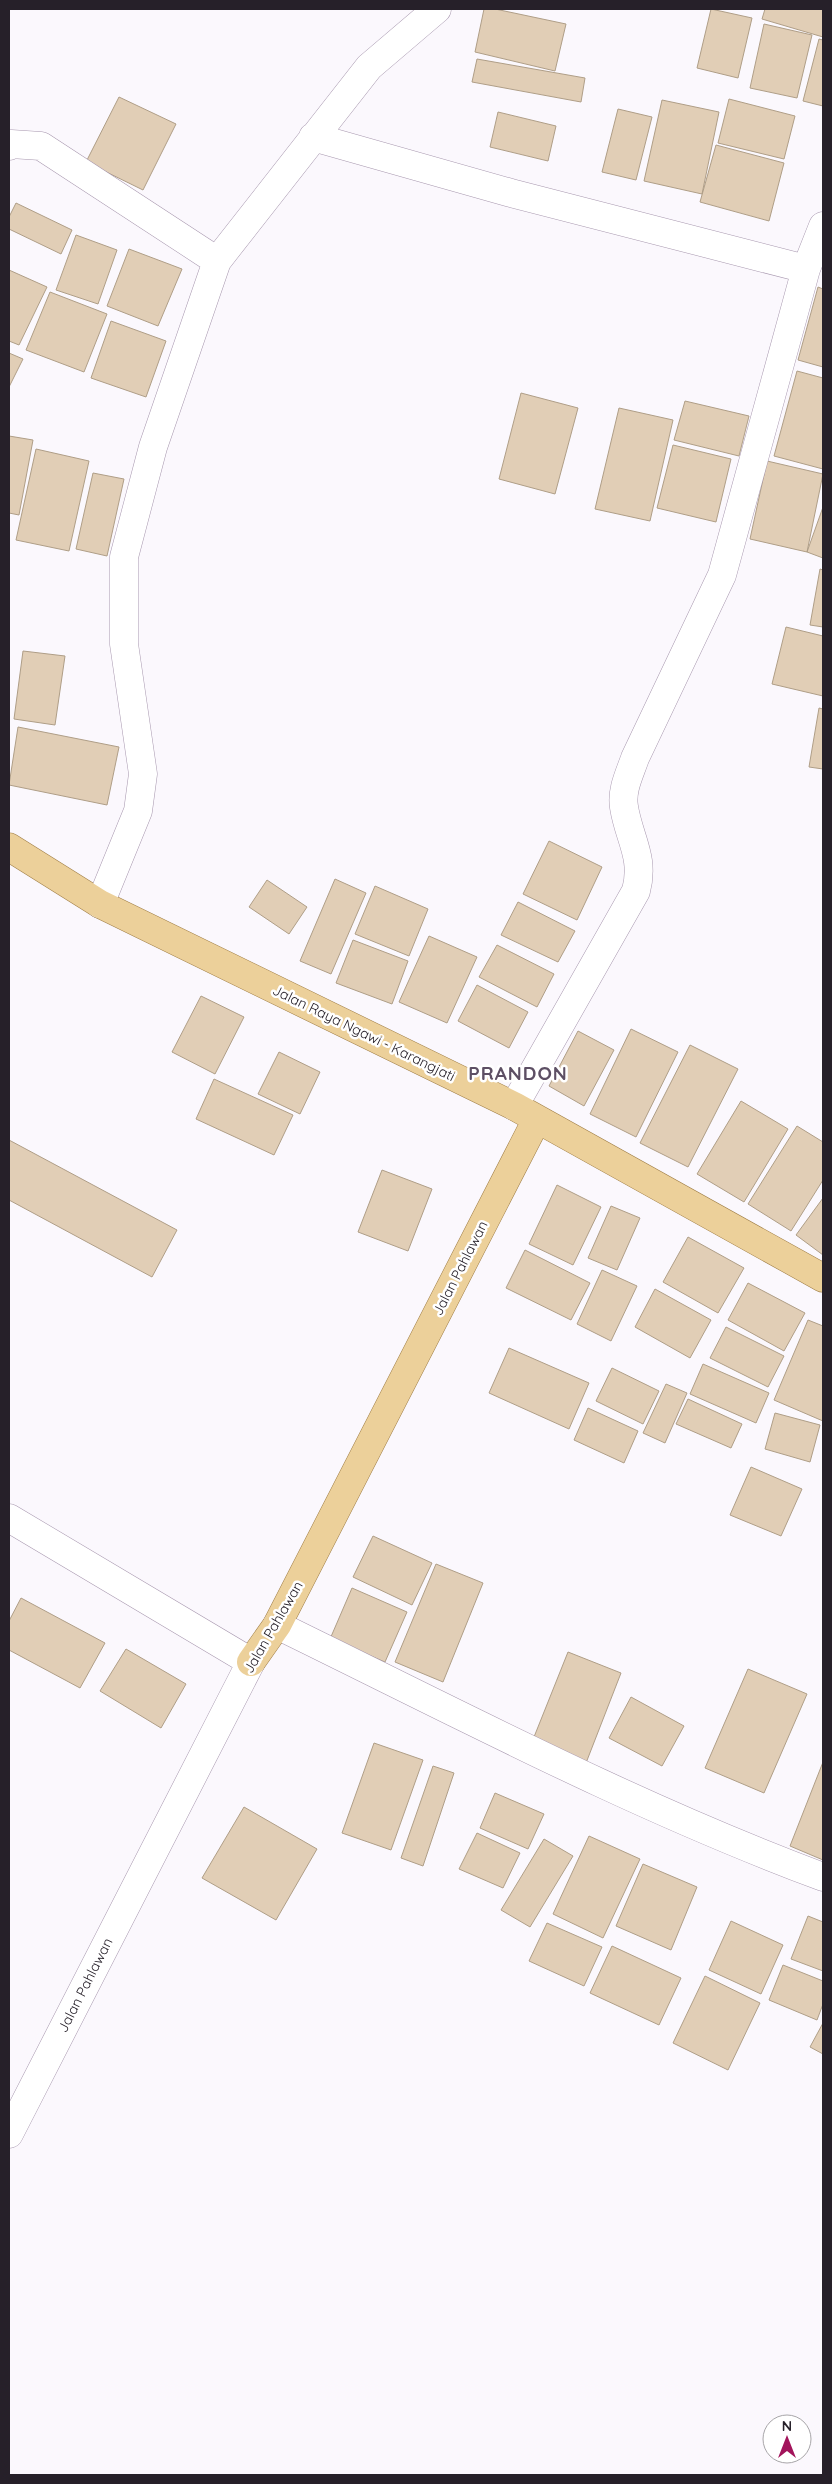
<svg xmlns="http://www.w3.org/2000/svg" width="832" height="2484" font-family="Quicksand,sans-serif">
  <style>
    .building { fill: #e1ceb6; stroke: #af9e87 }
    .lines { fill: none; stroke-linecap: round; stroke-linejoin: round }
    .minor-casing { stroke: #a898af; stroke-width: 29 }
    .major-casing { stroke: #9f7e47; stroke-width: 29 }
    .minor { stroke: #fff; stroke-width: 28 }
    .major { stroke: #ecd09a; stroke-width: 28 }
    .labels { text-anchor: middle; stroke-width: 5; stroke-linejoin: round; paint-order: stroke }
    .street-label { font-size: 14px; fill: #262029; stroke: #fff }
    .district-label { font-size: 19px; font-weight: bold; letter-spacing: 1px; fill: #5d4f64; stroke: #fff }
  </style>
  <rect width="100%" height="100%" fill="#fbf8fd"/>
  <path class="building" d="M484,9H495L566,24L555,71L475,52Z
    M711,9L752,18L738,78L697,68Z
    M765,9H823V37L762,19Z
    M764,24L812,35L797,98L750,88Z
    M819,39L823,40V106L803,101Z
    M477,59L585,78L581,102L472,82Z
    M119,97L176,124L143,190L86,162Z
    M729,99L795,116L784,159L718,143Z
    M662,100L719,112L702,194L644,181Z
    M618,109L652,117L636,180L602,172Z
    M498,112L556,126L548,161L490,147Z
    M716,145L784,163L769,221L700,202Z
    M16,203L72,230L61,254L9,229V217Z
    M76,235L117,250L98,304L56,290Z
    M129,249L182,269L158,326L107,306Z
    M9,270L47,287L19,345L9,341Z
    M818,287L823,289V367L798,360Z
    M50,292L107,314L84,372L26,350Z
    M111,321L166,341L146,397L91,378Z
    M9,353L23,359L9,387Z
    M797,371L823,378V469L774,456Z
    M521,393L578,408L555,494L499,479Z
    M685,401L749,416L739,456L674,440Z
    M619,408L673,420L650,521L595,509Z
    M9,436L33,440L19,515L9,513Z
    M673,445L731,459L716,522L657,508Z
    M36,449L89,461L69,551L16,540Z
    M767,461L823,474L807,552L750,539Z
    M93,473L124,479L107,556L76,549Z
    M823,507V558L807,552Z
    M820,569L823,570V627L810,625Z
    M786,627L823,636V696L772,684Z
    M23,651L65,656L55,725L14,719Z
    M819,708L823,709V769L809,767Z
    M18,727L119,747L107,805L9,785Z
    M549,841L602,867L577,920L523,894Z
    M335,879L366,893L331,974L300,961Z
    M267,880L307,907L289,934L249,907Z
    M375,886L428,909L409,956L355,934Z
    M518,902L575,931L558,962L501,935Z
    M429,936L477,957L447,1023L399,1002Z
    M353,940L408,961L392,1004L336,983Z
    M497,945L554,974L537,1007L479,977Z
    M477,985L528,1012L509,1048L458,1021Z
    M201,996L244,1017L215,1074L172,1052Z
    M631,1029L678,1052L636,1137L590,1114Z
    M578,1031L614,1050L584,1106L549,1086Z
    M690,1045L738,1069L688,1167L640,1143Z
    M279,1052L320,1072L300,1114L258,1094Z
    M214,1079L293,1115L274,1155L196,1119Z
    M741,1101L788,1129L744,1202L697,1174Z
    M797,1126L823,1142V1180L791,1231L748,1204Z
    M9,1140L177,1230L152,1277L9,1200Z
    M382,1170L432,1189L408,1251L358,1232Z
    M557,1185L601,1207L573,1265L529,1244Z
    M823,1198V1255L796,1235Z
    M611,1206L640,1218L617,1270L588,1258Z
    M688,1237L744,1268L718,1313L663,1282Z
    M525,1250L590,1283L571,1320L506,1288Z
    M602,1270L637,1286L611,1341L577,1324Z
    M748,1283L805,1313L784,1351L728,1320Z
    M655,1289L711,1320L690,1358L635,1327Z
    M808,1320L823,1326V1421L774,1400Z
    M726,1327L784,1356L768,1387L710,1358Z
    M509,1348L589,1383L569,1429L489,1393Z
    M703,1364L769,1393L756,1423L690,1394Z
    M612,1368L659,1391L643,1424L596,1401Z
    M666,1384L687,1393L665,1443L643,1433Z
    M688,1399L742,1424L731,1448L676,1424Z
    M588,1408L638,1431L624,1463L574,1440Z
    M775,1413L820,1425L810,1462L765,1449Z
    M751,1467L802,1489L781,1536L730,1515Z
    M373,1536L432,1563L412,1605L353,1577Z
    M436,1564L483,1583L443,1682L395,1662Z
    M352,1588L407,1612L385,1662L330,1639Z
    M21,1598L105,1643L80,1688L9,1650V1621Z
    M126,1649L186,1684L161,1728L100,1691Z
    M568,1652L621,1673L586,1763L532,1742Z
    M748,1669L807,1694L764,1793L705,1768Z
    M631,1697L684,1726L662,1766L609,1738Z
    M374,1743L423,1760L391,1850L342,1833Z
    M823,1762V1860L790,1846Z
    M433,1766L454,1773L423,1866L401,1858Z
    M495,1793L544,1814L528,1849L480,1828Z
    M244,1807L317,1849L276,1920L202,1878Z
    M477,1833L520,1853L503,1888L459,1869Z
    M589,1836L640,1859L603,1938L553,1914Z
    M544,1839L573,1856L530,1927L501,1910Z
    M643,1864L697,1887L671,1950L616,1926Z
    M808,1916L823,1922V1971L791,1959Z
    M731,1921L783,1945L761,1994L709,1970Z
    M547,1923L602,1947L584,1986L529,1961Z
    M612,1946L681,1978L659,2025L590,1993Z
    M783,1965L823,1981V2004L817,2020L769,2000Z
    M705,1976L760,2003L728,2070L673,2043Z
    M823,2023V2054L810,2047Z"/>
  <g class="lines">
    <defs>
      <path id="minor" d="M313,137L511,193L806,269
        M9,146L11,144L41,146L217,261
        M100,904L138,811L143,774L124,644V557L153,447L217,261L369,67L437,9
        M514,1106L636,891C645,857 629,839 624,807C621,790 630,773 635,758L722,575L806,269L823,226
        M9,1518L251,1662L9,2134
        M277,1625C457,1713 635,1807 823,1877"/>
      <path id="major" d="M9,847L100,904L514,1106L823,1278
        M251,1662L277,1625L537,1119"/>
    </defs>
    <use href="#minor" class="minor-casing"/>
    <use href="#major" class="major-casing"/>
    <use href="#minor" class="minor"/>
    <use href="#major" class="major"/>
  </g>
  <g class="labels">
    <g class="street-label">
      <text transform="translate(364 1033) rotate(26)" y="5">Jalan Raya Ngawi - Karangjati</text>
      <text transform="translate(460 1268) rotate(-63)" y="5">Jalan Pahlawan</text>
      <text transform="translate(273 1627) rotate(-60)" y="5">Jalan Pahlawan</text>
      <text transform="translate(85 1985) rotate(-63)" y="5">Jalan Pahlawan</text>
    </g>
    <g class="district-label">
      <text x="518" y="1080">PRANDON</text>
    </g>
  </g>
  <rect width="832" height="2484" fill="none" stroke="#262029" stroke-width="20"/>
  <g transform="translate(787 2439)"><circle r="24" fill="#ffffff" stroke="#a8a6a9"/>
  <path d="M0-4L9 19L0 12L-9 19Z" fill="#a2145b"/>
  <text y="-8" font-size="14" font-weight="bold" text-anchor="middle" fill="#262029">N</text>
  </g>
</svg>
